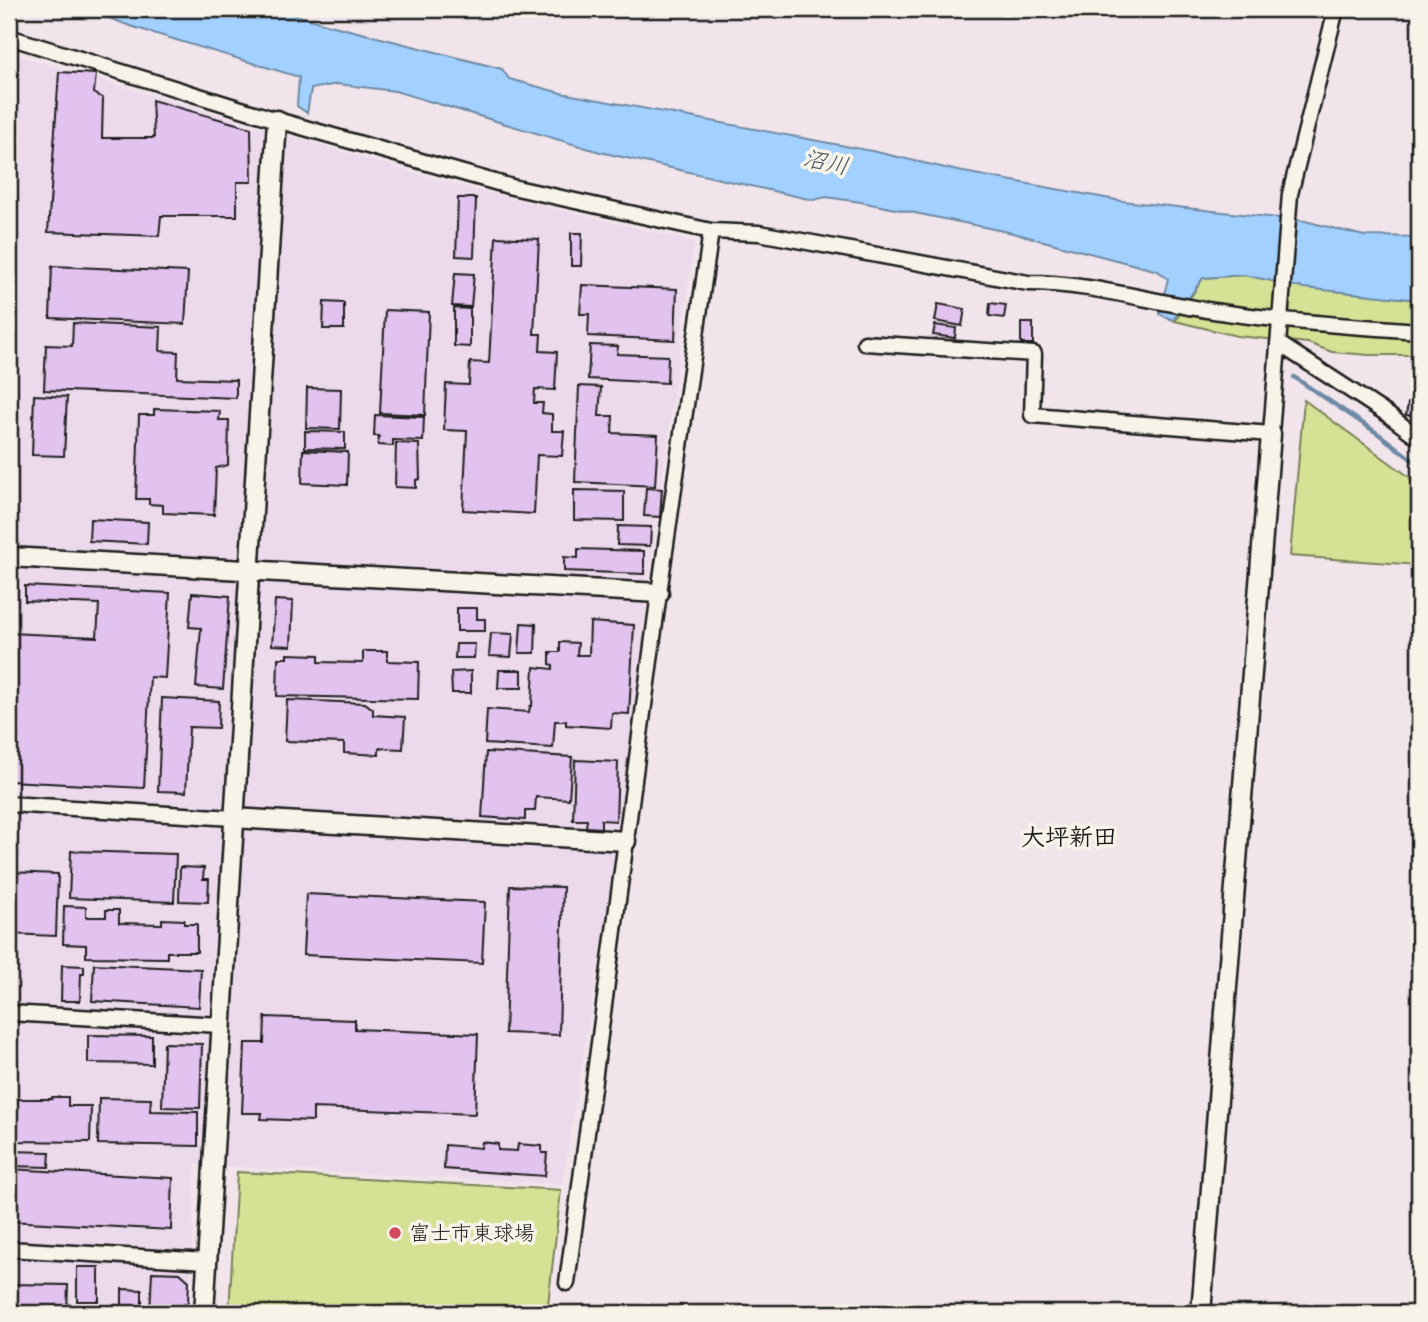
<svg xmlns="http://www.w3.org/2000/svg" width="1428" height="1322" font-family="'Gochi Hand','Klee One',sans-serif">
  <style>
    .built { fill: #ecdaec }
    .green { fill: #d5e295; stroke: #787f58; stroke-width: 2 }
    .water { fill: #a3d1ff; stroke: #6d89a4; stroke-width: 2 }
    .lines { fill: none; stroke-linecap: round; stroke-linejoin: round }
    .stream { stroke: #6d89a4; stroke-width: 4.5 }
    .building { fill: #e2c2ef; stroke: #1c1c1c; stroke-width: 2 }
    .minor-casing { stroke: #1c1c1c; stroke-width: 19 }
    .tertiary-casing { stroke: #1c1c1c; stroke-width: 23 }
    .minor { stroke: #f7f3e8; stroke-width: 14 }
    .tertiary { stroke: #f7f3e8; stroke-width: 18 }
    .poi-dot { fill: #d1495b; stroke: #f7f3e8; stroke-width: 2.5 }
    .labels { text-anchor: middle; stroke-width: 7; stroke-linejoin: round; paint-order: stroke }
    .poi-label { font-size: 21px; fill: #1c1c1c; stroke: #f7f3e8; text-anchor: start }
    .water-label { font-size: 23px; font-style: italic; fill: #445260; stroke: #f7f3e8 }
    .quarter-label { font-size: 24px; font-weight: bold; fill: #1c1c1c; stroke: #f7f3e8 }
  </style>
  <rect width="100%" height="100%" fill="#f1e4ea"/>
  <filter id="ink" filterUnits="userSpaceOnUse"><feTurbulence type="fractalNoise" baseFrequency=".0143" numOctaves="2"/><feDisplacementMap in="SourceGraphic" scale="14" xChannelSelector="R" yChannelSelector="G"/><feConvolveMatrix kernelMatrix="1 2 1 2 8 2 1 2 1" color-interpolation-filters="sRGB"/></filter>
  <g filter="url(#ink)">
    <path class="built" d="M9,53L448,183L694,242L649,580L620,832L562,1184L195,1165L190,1313H9Z"/>
    <path class="green" d="M1244,275L1309,288L1419,300V355H1369L1332,352L1308,343L1237,336L1175,321L1203,278Z
      M1304,400L1419,484V565L1290,556Z
      M237,1172L561,1190L547,1313H229Z"/>
    <path class="water" d="M86,9H276L326,24L502,69L509,79L561,93L872,151L958,171L1122,201L1305,221L1364,236L1419,237V300L1304,288L1244,275L1203,278L1173,320L1159,314L1168,279L1158,271L1013,233L861,202L826,197L813,200L600,152L395,91L337,84L311,89L307,113L297,106L299,77L130,26Z"/>
    <g class="lines">
      <path class="stream" d="M1294,377L1380,435L1419,465"/>
    </g>
    <path class="building" d="M59,72L96,74L94,93L103,98L102,138H154L152,100L251,128L252,182H237V216H161L159,236L48,232Z
      M458,198H476L474,257L456,256Z
      M571,233H582L581,266H571Z
      M496,237L539,239L534,334H541L540,351L557,352L555,390L535,389L534,403H543L542,413L552,414V431H564L562,456L537,455L534,514L463,510L467,431L444,430L446,384L469,385L470,362L489,363Z
      M52,266L188,272L185,324L50,318Z
      M455,273L474,274L471,307L452,306Z
      M582,285L677,289L675,340L588,336L589,314H580Z
      M324,302L344,303V329H323Z
      M990,303L1006,305L1004,318L989,316Z
      M938,304L965,309L962,326L935,321Z
      M454,308L470,309V347L454,346Z
      M385,310L429,312L425,415L380,413Z
      M73,323L161,327L160,351L178,352L177,378L236,380V398L44,390L46,345L72,346Z
      M1021,323H1033V344H1021Z
      M935,325L956,328L955,338L933,335Z
      M590,345L618,346L617,354L668,356L667,383L588,379Z
      M579,386L601,387L599,416H613L612,433L658,435L655,486L575,482Z
      M307,388L341,389L340,429L306,428Z
      M34,395L67,397L64,456L32,455Z
      M1408,403L1419,404V416L1406,415Z
      M154,409L220,411L219,420H229L228,465L216,468L214,515L163,513V505L149,504V499H136L139,415H154Z
      M375,415L424,417L423,441L393,440V446L378,445L379,436H374Z
      M305,431L345,432V449L305,448Z
      M396,443L419,444L420,479L416,480V488L395,487Z
      M303,450L348,452L347,485L302,483Z
      M646,488L662,489L660,517L644,516Z
      M574,490L624,491V521L574,520Z
      M90,519L148,522L147,544L89,541Z
      M618,526L651,527L650,546L617,545Z
      M578,549L644,551V574L564,571V557L578,558Z
      M25,586L170,593L165,678L150,677L144,788L9,781V633L97,637L99,604L25,601Z
      M192,593L230,596L223,689L196,687L201,628L189,627Z
      M275,600L293,601L291,646L272,645Z
      M457,608H477V619H485V631H457Z
      M590,622L634,625L629,714L612,713L611,728L566,725V721H555L553,748L485,744L487,709L529,712L530,706H532L534,667L553,669V665L550,664V652H560V642L578,643L577,655H589Z
      M521,623L536,624L535,653H519Z
      M491,633L513,634L511,657L489,656Z
      M456,644H475L474,658H455Z
      M363,651H387V661L419,662L418,699L277,696L278,658H287V654L319,655V662L363,663Z
      M499,670H522V688H498Z
      M471,671V693H452L451,672Z
      M162,698L219,701L218,728L189,727L186,792L158,791Z
      M287,700L365,703L373,709V715L405,717L403,749L379,748V755L344,753V743L285,741Z
      M486,752L572,757L569,799L536,797L535,811H525V820L482,817Z
      M575,760L618,762L616,821L601,820V828L586,827L587,820H573Z
      M71,851L176,854L174,902L69,898Z
      M180,867L204,868L203,879H209L208,902L179,901Z
      M9,872L58,874L56,936L9,934Z
      M510,886L563,887L559,1035L505,1033Z
      M306,894L485,902L482,963L303,955Z
      M64,906L86,907V917H106V910H119V923L162,924V919L184,920V924H197V952H167V958L86,957V945L63,944Z
      M9,943L16,944L14,971H9Z
      M94,964L201,969L199,1007L92,1001Z
      M62,965L84,966V973H81L80,1001H61Z
      M265,1017L355,1020V1029L478,1034L475,1114L313,1108V1121L261,1119L262,1113H242L245,1043H264Z
      M88,1035L152,1036V1064L88,1063Z
      M164,1043L202,1044L200,1108L162,1107Z
      M52,1097H68V1106H91L90,1142L9,1141V1099H52Z
      M99,1098L151,1099L150,1111L198,1112V1146L98,1144Z
      M482,1142L498,1144V1150L517,1151L518,1144L542,1146V1153H547L545,1176L444,1169L445,1145L481,1148Z
      M9,1151L50,1152L49,1167L9,1166Z
      M9,1169L173,1178L171,1230L9,1221Z
      M77,1267H99V1301H77Z
      M152,1272L180,1273L189,1281L188,1303H184L183,1313L150,1312Z
      M9,1284L68,1285L67,1313H9Z
      M122,1289L142,1290V1313H74V1309L122,1310Z"/>
    <g class="lines">
      <defs>
        <path id="minor" d="M9,37L277,120L512,187L711,231L759,233L1028,283C1088,283 1147,301 1207,310C1277,321 1348,326 1419,331
          M865,343L1034,354L1032,415L1271,434L1290,194L1336,9
          M1278,343L1387,414L1419,438
          M9,804L233,818
          M9,1013L220,1025
          M9,1249L207,1261
          M567,1283L659,593L711,231"/>
        <path id="tertiary" d="M9,557L659,593
          M233,818L626,841
          M204,1313L277,120
          M1201,1313L1271,434"/>
      </defs>
      <use href="#minor" class="minor-casing"/>
      <use href="#tertiary" class="tertiary-casing"/>
      <use href="#minor" class="minor"/>
      <use href="#tertiary" class="tertiary"/>
    </g>
  </g>
  <circle class="poi-dot" cx="395" cy="1233" r="7"/>
  <g class="labels">
    <g class="poi-label">
      <text x="409" y="1240">富士市東球場</text>
    </g>
    <g class="water-label">
      <text transform="translate(826 162) rotate(12)" y="8">沼川</text>
    </g>
    <g class="quarter-label">
      <text x="1069" y="845">大坪新田</text>
    </g>
  </g>
  <rect width="1428" height="1322" fill="none" stroke="#f7f3e8" stroke-width="35"/>
  <rect x="18" y="18" width="1393" height="1287" fill="none" stroke="#1c1c1c" stroke-width="2.5" filter="url(#ink)"/>
</svg>
